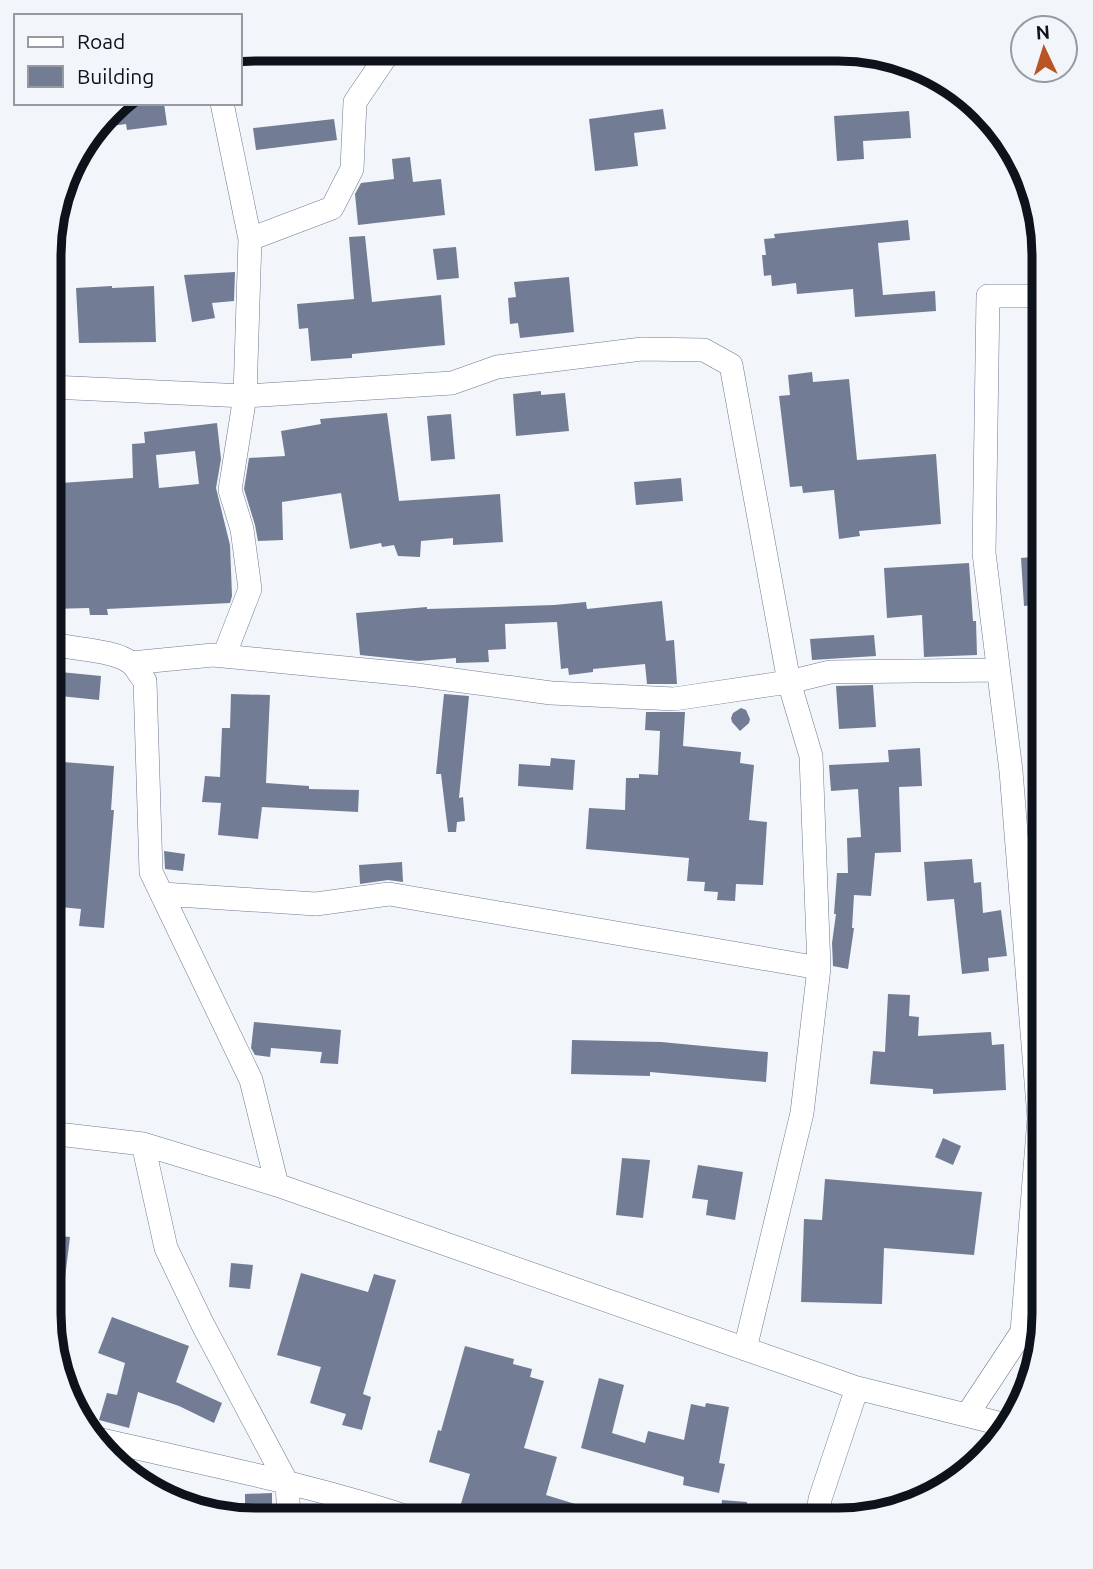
<svg xmlns="http://www.w3.org/2000/svg" width="1093" height="1569" font-family="Ubuntu,sans-serif">
  <style>
    .building { fill: #727d95; fill-rule: evenodd }
    .lines { fill: none; stroke-linecap: round; stroke-linejoin: round }
    .minor-casing { stroke: #6f7992; stroke-width: 24 }
    .minor { stroke: #fff; stroke-width: 23 }
    .rim { fill: none; stroke: #0e121b; stroke-width: 9 }
  </style>
  <rect width="100%" height="100%" fill="#f2f5fa"/>
  <path class="building" d="M117,103H164L167,125L127,130L126,124L96,128Z
    M663,109L666,129L634,133L638,166L595,171L589,119Z
    M909,111L911,138L863,141L864,159L837,161L834,116Z
    M334,119L337,140L256,150L253,128Z
    M410,157L413,182L441,179L445,215L358,225L355,194L361,183L394,179L392,159Z
    M908,220L910,240L878,243L883,295L935,291L936,311L855,317L853,289L797,294L796,283L772,286L771,275L764,276L762,255H766L764,239L775,238L774,234Z
    M365,236L372,302L441,295L445,345L352,354V358L311,361L308,328L299,329L297,304L354,299L349,237Z
    M456,247L459,278L437,280L433,249Z
    M235,272L234,301L212,303L215,318L192,322L184,275Z
    M569,277L574,332L520,338L518,323L510,324L508,298L516,297L514,282Z
    M112,286V288L154,286L156,342L79,343L76,288Z
    M812,372L813,382L849,379L857,460L936,454L941,524L859,531L860,536L839,539L834,490L803,493L802,486L790,487L779,396L790,395L788,375Z
    M541,391V395L565,393L569,431L516,436L513,394Z
    M387,413L399,501L500,494L503,542L453,545V538L421,541L420,557L398,556L394,545L382,547L381,543L350,549L341,493L282,502L283,540L258,541L255,525L244,489L249,458L285,456L281,431L321,424L320,419Z
    M451,414L455,459L431,461L427,416Z
    M217,423L221,459L216,488L230,545L232,596L230,603L107,609L108,615H90L89,608L50,609V492H62L61,483L133,478L132,444L145,443L144,432ZM195,451L199,484L159,488L156,455Z
    M681,478L683,501L636,505L634,482Z
    M1044,556V604L1024,606L1021,558Z
    M969,563L973,621H976L977,655L924,657L922,615L887,618L884,568Z
    M662,601L666,641L674,640L677,684H647L645,664L593,669V672L569,675L568,668L561,669L557,622L505,624L506,649L488,650L489,662L456,663V658L418,661L360,655L356,613L427,607V609L554,605L586,602L587,609Z
    M874,635L876,656L812,660L810,639Z
    M50,671L101,676L99,700L50,695Z
    M873,685L876,727L839,729L836,686Z
    M231,694L270,695L266,783L309,786V789L359,790L358,812L262,807L258,839L218,835L221,803L202,802L205,776L220,777L222,728H230Z
    M444,694L469,696L459,798L463,797L465,821L457,822L456,832H448L441,774H436Z
    M741,708L746,710L750,719L749,723L740,731L732,722L731,718L733,713Z
    M646,712H685L683,746L741,752L740,763L754,765L749,820L767,822L763,885L736,884L735,901L717,900L718,892L704,891L705,882L687,881L689,858L586,849L589,808L625,810L626,778H639V774L658,775L660,731L645,730Z
    M920,748L922,786L899,787L901,852L875,853L871,896L854,895L852,928H854L848,969L833,966L832,943L836,914H834L837,873H848L847,838L861,837L858,789L831,791L829,765L889,762L888,750Z
    M551,758L575,760L573,790L518,786L519,764L550,766Z
    M50,761L114,766L111,810H114L104,928L79,926L81,909L50,906Z
    M164,851L185,854L183,871L165,869Z
    M972,859L974,883L981,882L983,913L1001,910L1007,956L988,958L989,971L962,974L954,899L927,901L924,862Z
    M402,862L403,882L388,880L360,884L359,865Z
    M888,994L910,995L909,1016L919,1017L918,1036L991,1032L992,1045L1004,1044L1006,1090L933,1094V1089L870,1084L873,1051L885,1052Z
    M254,1022L341,1030L338,1064L320,1063L322,1052L271,1048L270,1057L255,1055L251,1048Z
    M572,1040L661,1042L768,1052L766,1082L650,1072V1076L571,1074Z
    M943,1138L961,1146L953,1165L935,1157Z
    M622,1158L650,1160L643,1218L616,1215Z
    M698,1165L743,1172L735,1220L706,1215L708,1200L692,1198Z
    M825,1179L982,1192L974,1255L884,1248L882,1304L801,1302L804,1219L822,1220Z
    M49,1235L70,1237L65,1278L49,1276Z
    M231,1263L253,1265L250,1289L229,1287Z
    M301,1273L368,1292L374,1274L396,1280L363,1394L371,1397L362,1430L342,1425L346,1414L310,1403L321,1367L277,1355Z
    M112,1317L189,1346L176,1382L222,1403L214,1423L179,1406L138,1392L129,1428L99,1420L107,1393L117,1395L125,1363L98,1353Z
    M465,1346L514,1359L513,1364L532,1369L530,1377L544,1381L524,1448L557,1457L546,1495L611,1515L610,1519H491L459,1510L470,1474L429,1462L438,1430L441,1431Z
    M599,1378L624,1385L612,1433L645,1443L648,1431L684,1440L691,1404L705,1407L706,1403L729,1407L719,1463L725,1464L719,1493L683,1485L684,1477L581,1448Z
    M272,1493V1518H245V1494Z
    M722,1500L747,1502L745,1520H720Z"/>
  <g class="lines">
    <defs>
      <path id="minor" d="M222,103L250,239L245,396L230,490L242,529L250,589L224,656
        M250,239L332,208L352,169L355,102L391,49
        M51,387L245,396L452,383L497,367L642,349L704,350L731,365L789,682L674,699L551,693L417,675L213,655L131,663
        M50,643C72,650 113,649 131,663C136,667 140,676 145,681L151,872L251,1080L277,1185
        M162,894L316,904L389,894L819,968
        M49,1133L143,1144L277,1185L857,1388L1010,1426
        M143,1144L166,1248L203,1325L287,1483L289,1518
        M745,1349L802,1113L819,968L811,756L789,682L830,672L998,670
        M967,1415L1022,1332L1039,1118L1011,771L984,553L988,296H1044
        M98,1439C204,1464 311,1484 414,1519
        M817,1520L820,1499L857,1388"/>
    </defs>
    <use href="#minor" class="minor-casing"/>
    <use href="#minor" class="minor"/>
  </g>
  <path d="M0 0H1093V1569H0ZM255 61H838A194 194 0 0 1 1032 255V1314A194 194 0 0 1 838 1508H255A194 194 0 0 1 61 1314V255A194 194 0 0 1 255 61Z" fill="#f2f5fa" fill-rule="evenodd"/>
  <path class="rim" d="M255 61H838A194 194 0 0 1 1032 255V1314A194 194 0 0 1 838 1508H255A194 194 0 0 1 61 1314V255A194 194 0 0 1 255 61Z"/>
  <rect x="14" y="14" width="228" height="91" fill="#f2f5fa" stroke="#979aa1" stroke-width="2"/>
  <rect x="28" y="37" width="35" height="10" fill="#ffffff" stroke="#979aa1" stroke-width="2"/>
  <text x="77" y="49" font-size="21" fill="#0e121b">Road</text>
  <rect x="28" y="66" width="35" height="21" fill="#727d95" stroke="#979aa1" stroke-width="2"/>
  <text x="77" y="84" font-size="21" fill="#0e121b">Building</text>
  <g transform="translate(1044 49) rotate(356)"><circle r="33" fill="#f2f5fa" stroke="#979aa1" stroke-width="2"/>
  <path d="M0-5L12 26L0 18L-12 26Z" fill="#b95424"/>
  <text y="-10" font-size="19" font-weight="bold" text-anchor="middle" fill="#0e121b">N</text>
  </g>
</svg>
